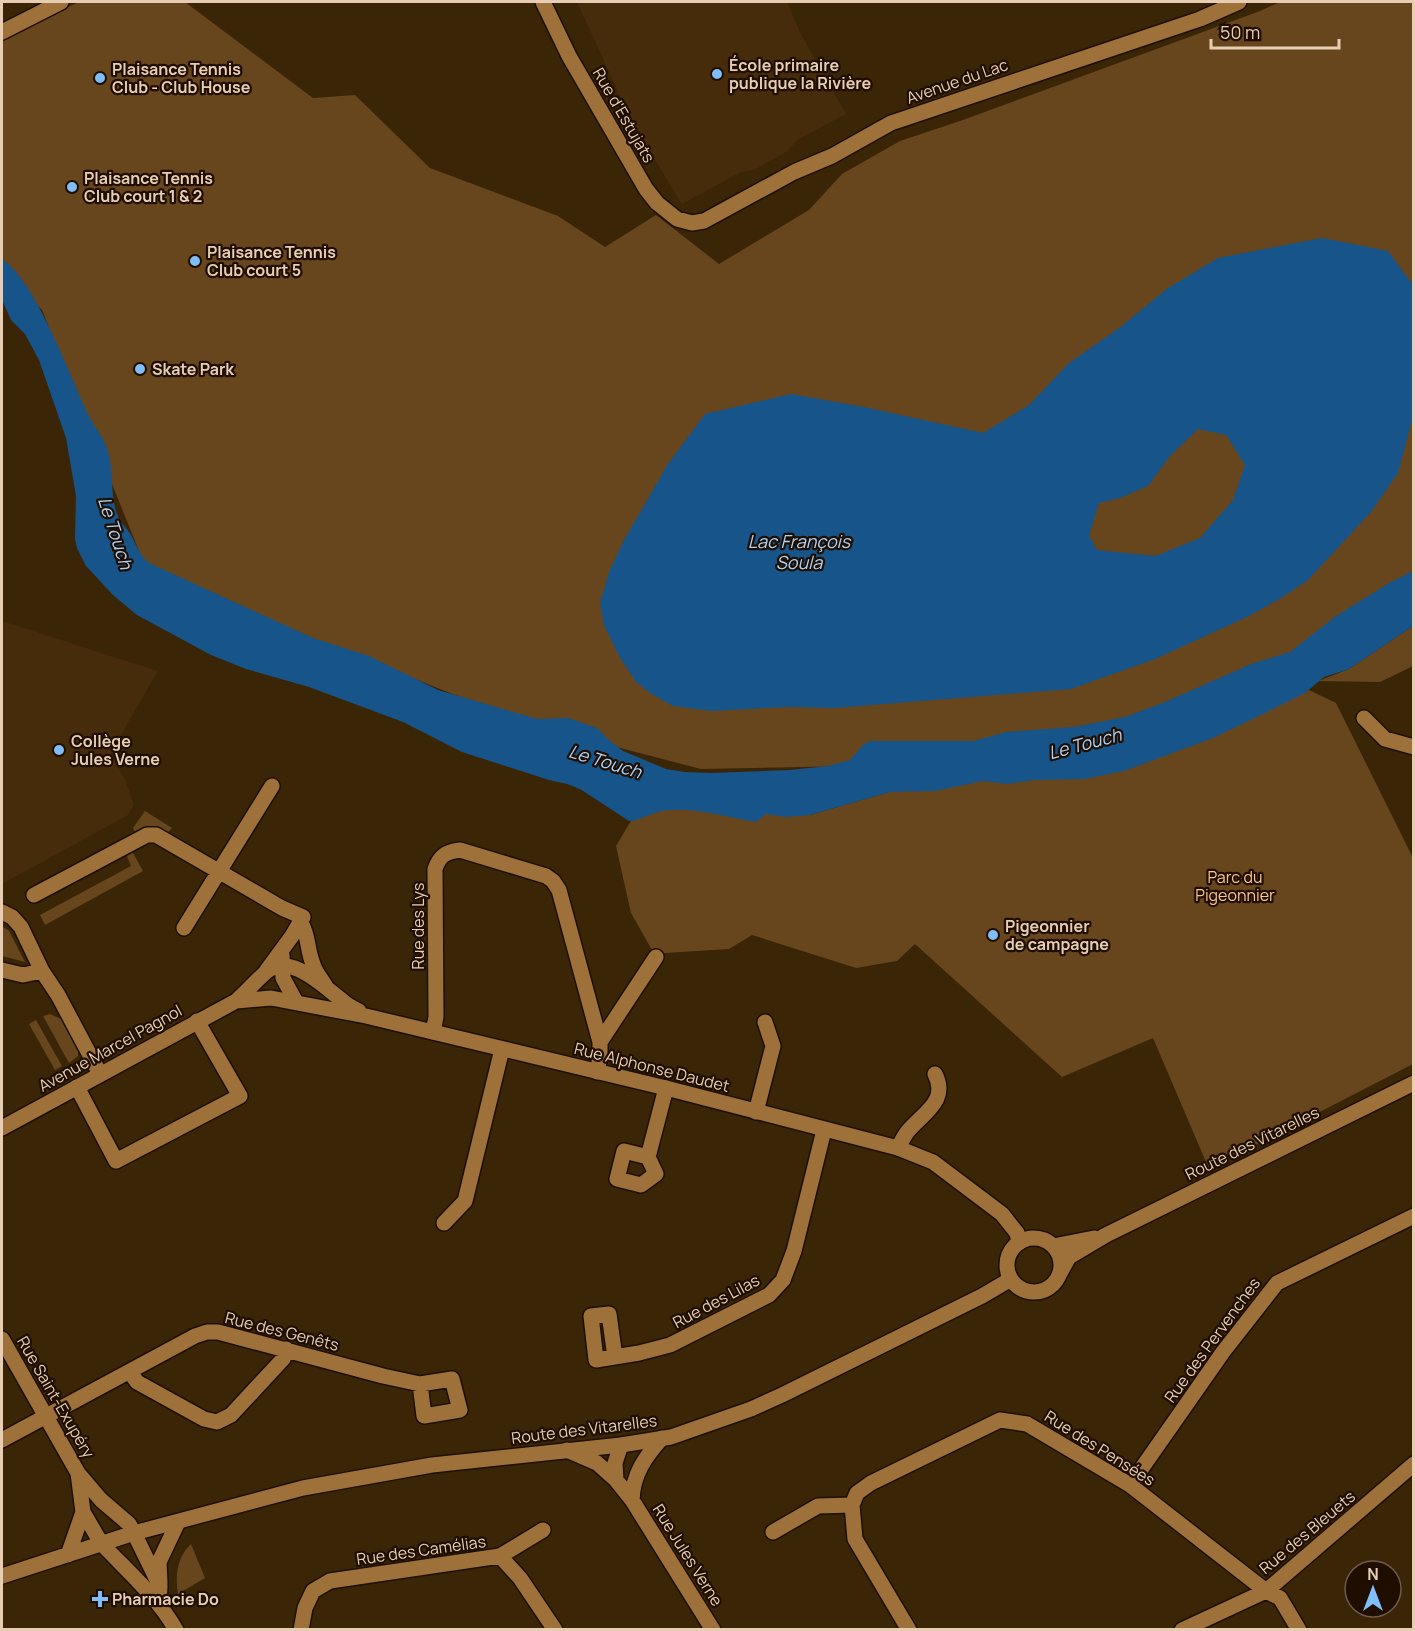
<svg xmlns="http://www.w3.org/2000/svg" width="1415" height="1631" font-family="Manrope,sans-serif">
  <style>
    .built { fill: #462c0a }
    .green { fill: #67461d }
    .water { fill: #16548a; fill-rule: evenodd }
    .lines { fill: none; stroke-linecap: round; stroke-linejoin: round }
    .street-casing { stroke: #1d1002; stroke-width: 18 }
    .secondary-casing { stroke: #1d1002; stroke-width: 18 }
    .street { stroke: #9e713b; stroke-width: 15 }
    .secondary { stroke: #9e713b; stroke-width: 15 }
    .poi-dot { fill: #80bdfa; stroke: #1f0e00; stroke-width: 2 }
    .labels { text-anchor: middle; stroke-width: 4.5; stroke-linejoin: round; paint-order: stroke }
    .poi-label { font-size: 16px; font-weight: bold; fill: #e6cdb3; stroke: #1f0e00; text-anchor: start }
    .street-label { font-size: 16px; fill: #e6cdb3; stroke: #1f0e00 }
    .park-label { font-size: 16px; fill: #fbc588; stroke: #1f0e00 }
    .water-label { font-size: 18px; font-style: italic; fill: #abd0f6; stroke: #1f0e00 }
  </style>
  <rect width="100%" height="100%" fill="#3b2507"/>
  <path class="built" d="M577,2H787L801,34L846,114L797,140L788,151L754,170L741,172L682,204L633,124Z
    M2,621L158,671L119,738L122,747L111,754L125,780L134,804L128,815L2,884Z"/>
  <path class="green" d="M79,2H185L313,98L355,95L430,168L558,216L605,247L656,215L719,264L809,210L842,174L900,141L963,120L1260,11L1280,2H1413V579L1326,645L1115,726L916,765L701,769L528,724L163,579L145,566L42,310L2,270V39L13,32Z
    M1413,626V666L1380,682L1318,681L1349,669Z
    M1309,690L1336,703L1413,858V1064L1209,1169L1153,1038L1062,1077L915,944L897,961L856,968L752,935L729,949L665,953L652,950L631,913L616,846L641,804L810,815L896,790Z
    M145,811L172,828L168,832C157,827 147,826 135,832L133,828Z
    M132,851L143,871L45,925L40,915L131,866L126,854Z
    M2,926L9,931L25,962L2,956Z
    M50,1014L63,1020L78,1050V1056L69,1063L43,1016Z
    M36,1020L62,1066L55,1070L29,1024Z
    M191,1544L205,1578L178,1594C175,1576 177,1557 191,1544Z"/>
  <path class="water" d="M1322,238L1388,251L1413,285V417L1398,473L1371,512L1307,581L1276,601L1247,617L1155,659L1071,689L835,708L788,707L711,711L673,706L653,695L636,682L619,656L604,625L600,603L609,572L624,540L668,464L705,414L791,394L864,407L983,433L1029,405L1069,363L1119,328L1168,288L1218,258ZM1198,429L1226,435L1245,465L1233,500L1200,538L1155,556L1097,550L1089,535L1099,503L1120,498L1148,486L1170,456Z
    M2,259C36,282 69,374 88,414C93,425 102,435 106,446C115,468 109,492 117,514C120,523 128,528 132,537C137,547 140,555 149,563L313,638L369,656L438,690L537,719L568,718L597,728L610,741L623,751L666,769L685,772L711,773L790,770L828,766L850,760L864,744L871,741H974L1006,732L1074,727L1125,717L1165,702L1251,664L1290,652L1336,616L1389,583L1413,571V626L1349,669L1324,677L1305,693L1263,714L1213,738L1124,771L1084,779L1034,780L1007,784L983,781L935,791L890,792L810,815L786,817L766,814L756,822C728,817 697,808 669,810C652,811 641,821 629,821L580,789L567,784L549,780L462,752L403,722L309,687L246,669L211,655L137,615L113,595L86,566L77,548L75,539L76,496L66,438L39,360L25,334L11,320L2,300Z"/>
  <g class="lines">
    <defs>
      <path id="street" d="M543,2L569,56L646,189L657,203L677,219L692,223L704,221L794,172L832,156L891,123L1200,19L1239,2
        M2,32L61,2
        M1364,718L1385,739L1414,747
        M34,895L147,835H156L282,908L303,917L292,936L267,970
        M2,912L12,917L21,927L42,971L58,995L100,1074
        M301,923C309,936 307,950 313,964C315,972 321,978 325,985
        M184,928L272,786
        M282,955L283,978L296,1002
        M2,970L23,975L42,971
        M433,1032L436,1017L435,869C440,855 446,852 460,850L546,876L553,881L559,890L600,1042V1057L597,1072
        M600,1042L656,957
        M77,1087L116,1161L240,1096L197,1021
        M756,1112L773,1046L765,1022
        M898,1148C901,1142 904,1136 908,1131C923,1113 949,1101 935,1074
        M648,1157L624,1151L617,1179L641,1185L656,1174L648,1157L666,1088
        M444,1223L465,1201L502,1049
        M615,1357L609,1314L591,1316L596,1360L639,1353L670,1345L769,1295L783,1280L794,1251L824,1130
        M130,1372L137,1382L204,1419L217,1422L231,1415L283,1359L286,1349
        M2,1440L195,1336L207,1332H218L383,1376L420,1384L452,1379L460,1410L424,1416L420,1384
        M621,1445L615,1463L616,1480L632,1500L713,1630
        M567,1450L597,1463L616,1480
        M1130,1485L1223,1352L1277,1283L1414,1216
        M632,1500C633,1474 645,1457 662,1438
        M852,1505L855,1539L909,1630
        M773,1532L818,1506L852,1505L857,1493L871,1483L1000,1420L1027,1424L1130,1485L1266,1591L1280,1598L1299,1630
        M134,1533L160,1586L159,1603
        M101,1543C127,1571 157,1596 176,1630
        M500,1556L543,1530
        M160,1583L159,1562L178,1522
        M301,1630L305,1608L313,1591L330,1581L500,1556L520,1578L555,1630
        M1182,1630L1266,1591L1414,1464"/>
      <path id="secondary" d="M236,1001L271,998L366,1016L666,1088L898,1148L933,1162L1002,1214L1017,1233L1019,1243
        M2,1128L236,1001C246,992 256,981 266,972C290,951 325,988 343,1001C347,1005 353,1008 359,1011
        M1007 1265a27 27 0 1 1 54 0a27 27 0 1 1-54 0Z
        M1053,1246L1094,1238
        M1059,1275L1069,1257L1106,1235L1414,1083
        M2,1339L78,1473L101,1500L129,1524L134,1533
        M78,1473L83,1512L101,1543
        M68,1555L83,1512
        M2,1576L134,1533L303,1488L432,1465L621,1445L671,1437L751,1409L782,1395L982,1296L1011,1279"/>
    </defs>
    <use href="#street" class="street-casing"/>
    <use href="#secondary" class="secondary-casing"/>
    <use href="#street" class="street"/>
    <use href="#secondary" class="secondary"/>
  </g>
  <g class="poi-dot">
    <circle cx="717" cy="74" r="6"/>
    <circle cx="100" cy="78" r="6"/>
    <circle cx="72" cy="187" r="6"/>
    <circle cx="195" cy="261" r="6"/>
    <circle cx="140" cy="369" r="6"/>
    <circle cx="59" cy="750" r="6"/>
    <circle cx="993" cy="935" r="6"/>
    <path d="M97 1590h6v6h6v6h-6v6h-6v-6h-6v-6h6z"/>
  </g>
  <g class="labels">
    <g class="poi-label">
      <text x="729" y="71">École primaire<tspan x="729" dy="18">publique la Rivière</tspan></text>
      <text x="112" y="75">Plaisance Tennis<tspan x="112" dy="18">Club - Club House</tspan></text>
      <text x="84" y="184">Plaisance Tennis<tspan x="84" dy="18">Club court 1 &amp; 2</tspan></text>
      <text x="207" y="258">Plaisance Tennis<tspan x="207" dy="18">Club court 5</tspan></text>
      <text x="152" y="375">Skate Park</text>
      <text x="71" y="747">Collège<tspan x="71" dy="18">Jules Verne</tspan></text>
      <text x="1005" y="932">Pigeonnier<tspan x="1005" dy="18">de campagne</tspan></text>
      <text x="112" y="1605">Pharmacie Do</text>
    </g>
    <g class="street-label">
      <text transform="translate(957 81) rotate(-19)" y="6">Avenue du Lac</text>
      <text transform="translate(624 115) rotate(60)" y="6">Rue d'Estujats</text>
      <text transform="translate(418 926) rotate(-90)" y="6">Rue des Lys</text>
      <text transform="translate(110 1048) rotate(-29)" y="6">Avenue Marcel Pagnol</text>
      <text transform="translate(652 1067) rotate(14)" y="6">Rue Alphonse Daudet</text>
      <text transform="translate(1252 1143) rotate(-26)" y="6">Route des Vitarelles</text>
      <text transform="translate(716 1301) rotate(-28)" y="6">Rue des Lilas</text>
      <text transform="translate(282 1331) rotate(14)" y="6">Rue des Genêts</text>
      <text transform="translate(1212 1340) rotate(-54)" y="6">Rue des Pervenches</text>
      <text transform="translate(56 1397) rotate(60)" y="6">Rue Saint-Exupéry</text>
      <text transform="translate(584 1429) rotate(-7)" y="6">Route des Vitarelles</text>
      <text transform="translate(1100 1448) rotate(32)" y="6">Rue des Pensées</text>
      <text transform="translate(1307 1532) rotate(-40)" y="6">Rue des Bleuets</text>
      <text transform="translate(421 1550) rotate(-8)" y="6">Rue des Camélias</text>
      <text transform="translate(688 1555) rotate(58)" y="6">Rue Jules Verne</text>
    </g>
    <g class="park-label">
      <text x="1235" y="883">Parc du<tspan x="1235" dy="18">Pigeonnier</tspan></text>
    </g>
    <g class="water-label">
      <text transform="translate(115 533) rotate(72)" y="6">Le Touch</text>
      <text x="799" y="548">Lac François<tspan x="799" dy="21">Soula</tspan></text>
      <text transform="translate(1085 744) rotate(-15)" y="6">Le Touch</text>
      <text transform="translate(605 762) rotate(17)" y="6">Le Touch</text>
    </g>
  </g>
  <rect width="1415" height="1631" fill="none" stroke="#e6cdb3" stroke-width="6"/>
  <g transform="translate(1373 1589)"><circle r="28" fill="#1f0e00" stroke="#6f5a48" stroke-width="1.5"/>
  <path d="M0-4.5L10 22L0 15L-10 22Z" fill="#80bdfa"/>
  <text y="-9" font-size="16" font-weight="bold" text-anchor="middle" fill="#e6cdb3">N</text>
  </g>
  <path d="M1211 39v9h128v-9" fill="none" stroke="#e6cdb3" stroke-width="3"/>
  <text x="1220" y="39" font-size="18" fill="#e6cdb3" stroke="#1f0e00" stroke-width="4.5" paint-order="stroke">50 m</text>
</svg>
